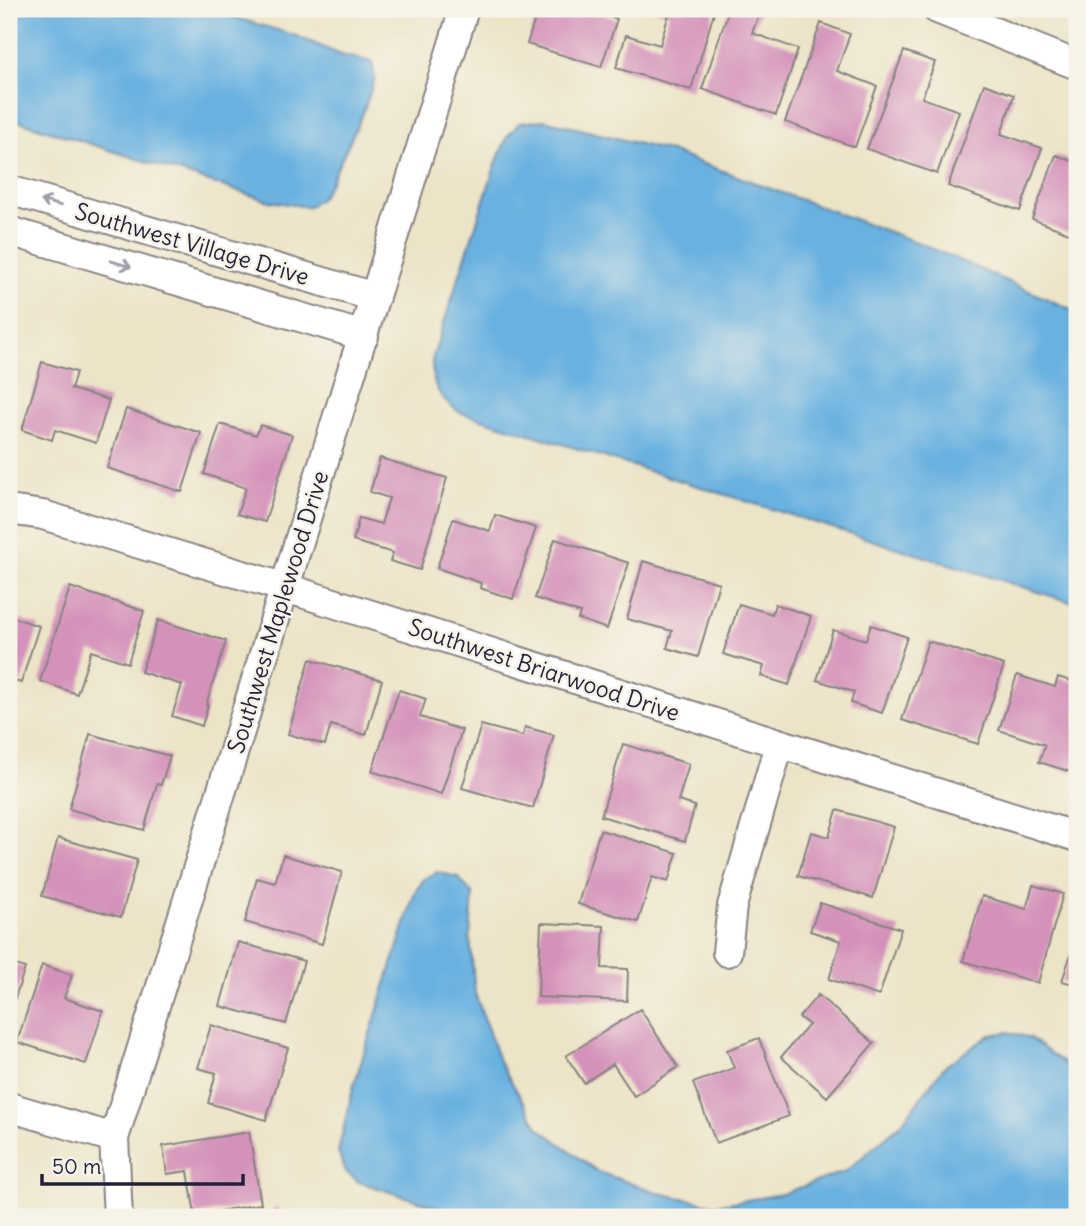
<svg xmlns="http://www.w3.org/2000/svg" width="1086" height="1226" font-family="Delius,sans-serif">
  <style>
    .water { fill: #67b1e0; stroke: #446a8e; stroke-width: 2 }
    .building { fill: #d492ba }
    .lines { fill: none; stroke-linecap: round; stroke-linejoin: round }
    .minor-casing { stroke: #878381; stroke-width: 32 }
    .minor { stroke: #fff; stroke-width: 28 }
    .oneway { stroke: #9c9ca7 }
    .labels { text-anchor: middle; stroke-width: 5; stroke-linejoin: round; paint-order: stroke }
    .street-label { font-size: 23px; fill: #22223b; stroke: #f7f3e8 }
  </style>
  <rect width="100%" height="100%" fill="#f7f3e8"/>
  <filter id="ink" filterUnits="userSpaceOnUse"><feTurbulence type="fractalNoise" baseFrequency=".0143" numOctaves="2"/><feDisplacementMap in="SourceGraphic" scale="14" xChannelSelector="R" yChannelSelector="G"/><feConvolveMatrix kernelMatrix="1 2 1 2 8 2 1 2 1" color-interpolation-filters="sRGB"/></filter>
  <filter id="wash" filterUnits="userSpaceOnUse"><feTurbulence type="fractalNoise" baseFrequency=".00686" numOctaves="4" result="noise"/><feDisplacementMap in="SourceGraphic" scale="28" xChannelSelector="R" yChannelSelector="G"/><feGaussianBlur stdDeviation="1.57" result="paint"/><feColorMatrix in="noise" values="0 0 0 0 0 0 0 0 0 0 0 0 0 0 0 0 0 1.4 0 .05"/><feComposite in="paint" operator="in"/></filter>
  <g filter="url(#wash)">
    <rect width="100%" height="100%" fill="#ece4c7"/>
    <path class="water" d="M9,9H206L294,35L341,55L372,62L375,78L363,113L330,183L320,199L308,207L269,201L9,118Z
      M544,120L668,151L922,244L1077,312V604L459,412C438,397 432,386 432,360L495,166L507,137L519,123Z
      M437,872L457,877L473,894L470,937L475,993L499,1061L539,1128L598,1172L663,1194L716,1205L782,1194L846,1171L901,1124L944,1067L990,1035L1008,1032L1030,1038L1077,1073V1217H469L359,1182L345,1171L338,1152L353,1088L415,892L424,879Z"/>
    <g id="blocks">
      <path class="building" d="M538,9H592L591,11L617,19L601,67L527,44Z
        M652,9H715L691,90L616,68L626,35L660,45L669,14Z
        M729,9H761L752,33L798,49L776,115L702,89Z
        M821,23L850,34L837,71L877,86L855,147L785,122Z
        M904,51L935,62L922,98L959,111L937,174L867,149Z
        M984,84L1014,95L1001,134L1042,148L1020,211L948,186Z
        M1056,155L1077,163V236L1032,219Z
        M42,362L76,372L71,389L109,400L96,443L55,430L52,440L22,430Z
        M126,409L201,433L182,492L107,468Z
        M220,424L256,435L260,425L292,435L265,522L237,514L246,488L204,474Z
        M380,458L447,478L420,570L390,561L393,553L353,541L359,518L381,524L389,498L370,492Z
        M495,515L536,528L513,599L480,588L481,583L437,568L453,519L490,531Z
        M555,539L629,563L607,629L578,619L580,613L535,598Z
        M643,561L719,583L698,657L667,648L672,631L627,619Z
        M70,587L144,611L128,663L91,651L77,694L40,681Z
        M739,604L772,614L775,604L811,616L789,685L761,676L764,666L723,654Z
        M9,616L39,626L21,683L9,679Z
        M158,620L226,641L206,705H208L202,726L172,716L182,685L141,672Z
        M871,625L907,637L882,713L851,703L854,692L817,680L833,630L866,640Z
        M928,641L1004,665L978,744L902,720Z
        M310,659L382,680L366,735L331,725L325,745L288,734Z
        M1017,675L1055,687L1058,677L1077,683V753L1071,772L1039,762L1045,745L999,730Z
        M399,690L426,699L420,717L462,730L441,794L372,771Z
        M481,725L523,736L525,727L554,735L533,808L462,788Z
        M90,734L170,756L161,785L157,784L144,830L69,809Z
        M623,744L689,764L678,801L695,806L685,841L601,816Z
        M837,810L894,827L873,898L798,876L811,832L829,837Z
        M600,830L677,853L668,882L652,877L638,922L578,904Z
        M58,838L137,860L121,917L42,896Z
        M283,855L342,872L322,944L245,922L257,878L275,883Z
        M1033,885L1063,894L1038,983L963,961L982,896L1026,909Z
        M820,903L901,929L879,996L829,979L841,941L810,931Z
        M541,923L604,926L602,968L628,969L627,1001L538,997Z
        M1077,936V985L1062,981Z
        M238,942L304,961L286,1024L220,1006Z
        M9,963L25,968L9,1016Z
        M42,965L72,975L64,998L103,1011L86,1064L17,1042Z
        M818,995L874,1043L827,1097L781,1057L809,1025L799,1017Z
        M640,1009L678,1067L634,1096L613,1064L584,1083L566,1056Z
        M211,1025L288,1048L266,1120L208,1103L216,1073L198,1068Z
        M759,1038L789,1116L716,1143L693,1083L734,1068L727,1050Z
        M249,1132L261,1204L195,1215L188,1171L167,1174L163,1146Z
        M275,1207L292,1217H268Z"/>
    </g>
  </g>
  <g filter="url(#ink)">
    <use href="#blocks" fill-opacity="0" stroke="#878381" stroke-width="2"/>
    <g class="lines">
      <defs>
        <path id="minor" d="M937,9L1077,65
          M9,190L375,297
          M9,231L364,336
          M9,510L43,515L286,588L1077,837
          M727,952L732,906L779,745
          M9,1107L114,1138
          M118,1217L114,1138L464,9"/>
      </defs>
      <use href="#minor" class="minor-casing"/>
      <use href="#minor" class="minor"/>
    </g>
    <defs><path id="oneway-shaft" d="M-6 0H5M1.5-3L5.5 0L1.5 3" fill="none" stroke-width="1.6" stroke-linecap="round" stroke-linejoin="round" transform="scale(1.75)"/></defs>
    <g class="oneway">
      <use href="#oneway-shaft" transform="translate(51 203) rotate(-164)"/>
      <use href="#oneway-shaft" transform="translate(121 264) rotate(17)"/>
    </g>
  </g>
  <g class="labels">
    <g class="street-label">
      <text transform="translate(192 244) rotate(16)" y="8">Southwest Village Drive</text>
      <text transform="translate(278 612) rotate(-73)" y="8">Southwest Maplewood Drive</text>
      <text transform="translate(544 670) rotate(18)" y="8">Southwest Briarwood Drive</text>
    </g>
  </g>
  <rect width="1086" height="1226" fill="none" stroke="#f7f3e8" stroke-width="35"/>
  <path d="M42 1174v10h201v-10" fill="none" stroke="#22223b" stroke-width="3.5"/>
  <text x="52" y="1174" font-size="21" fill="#22223b" stroke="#f7f3e8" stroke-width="5" paint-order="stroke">50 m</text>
</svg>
